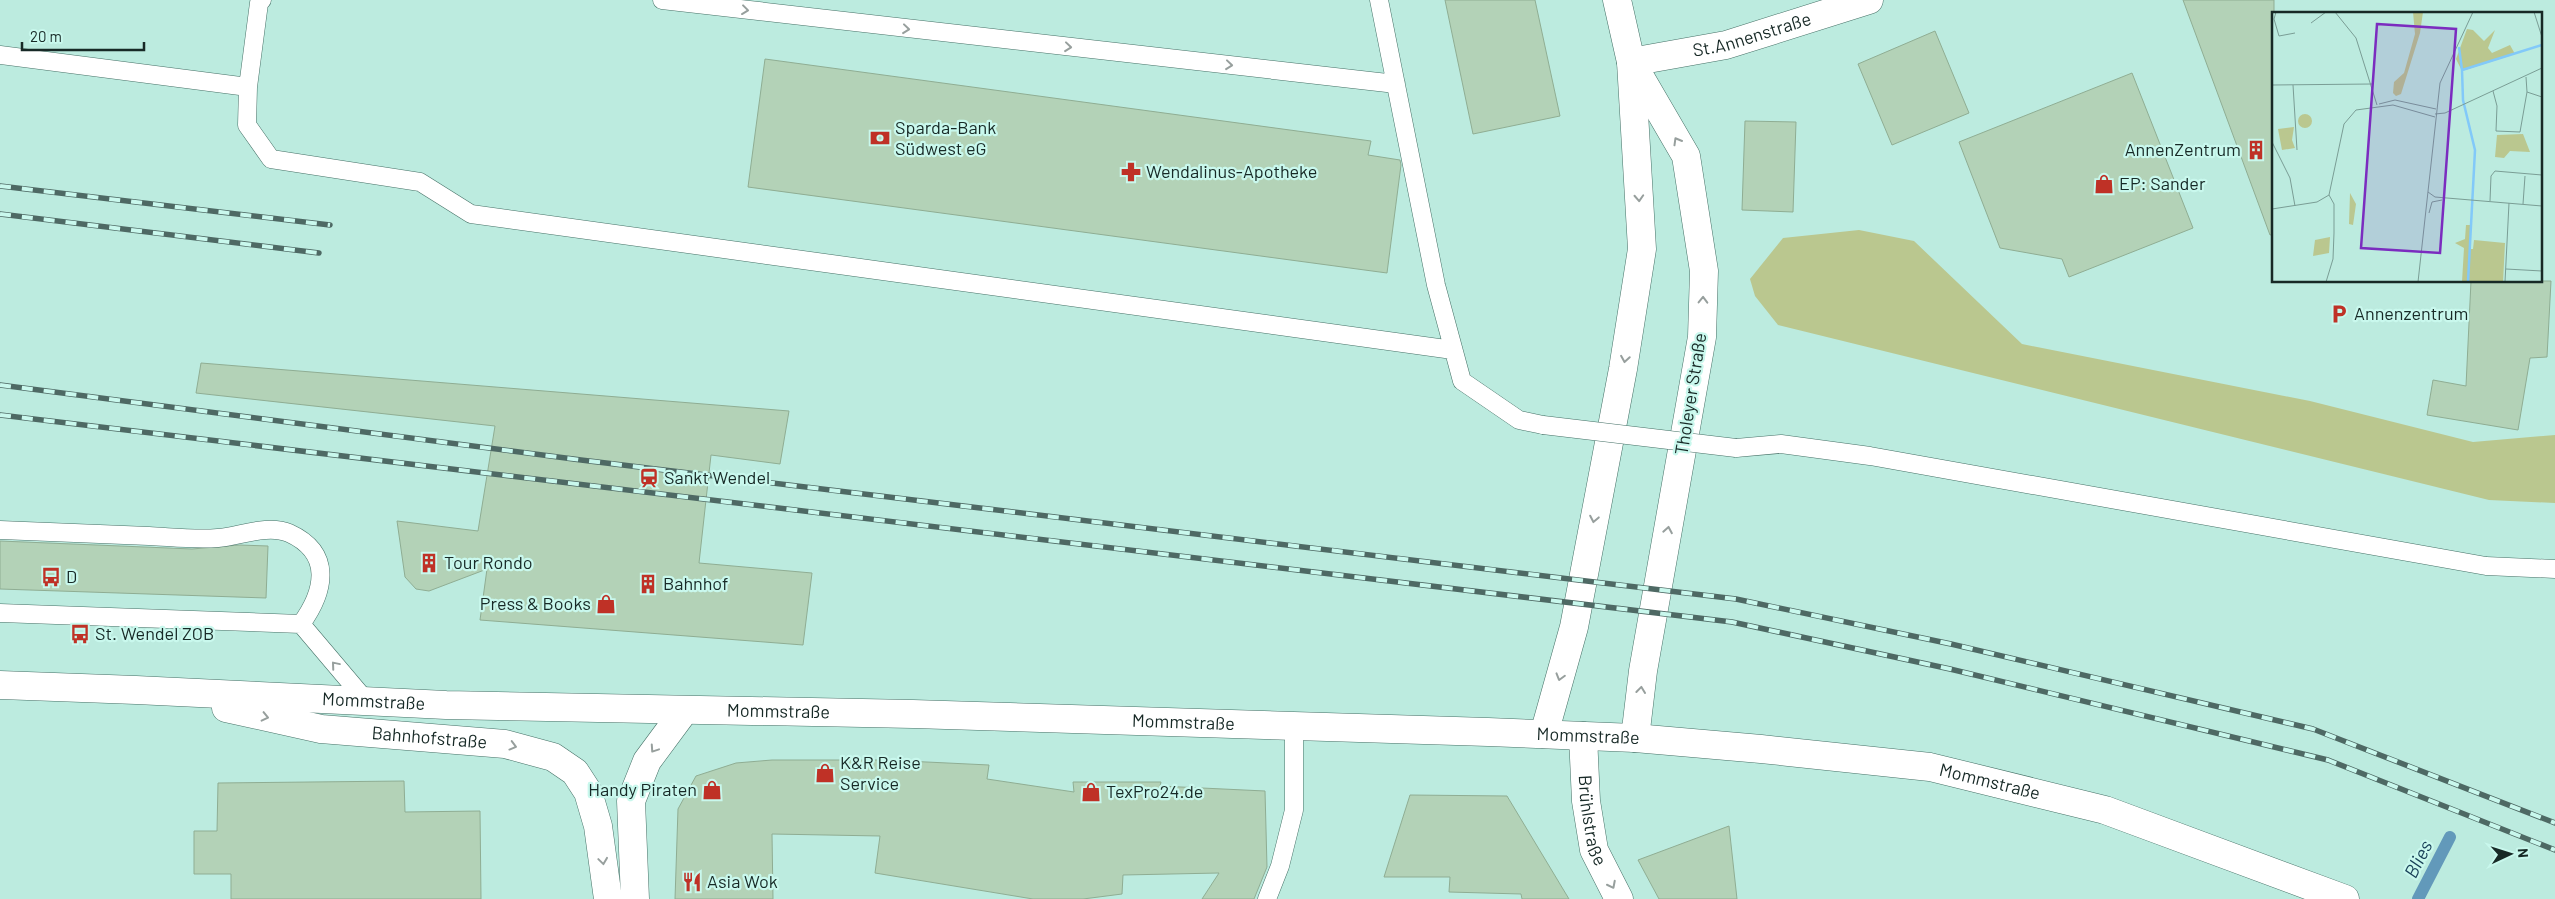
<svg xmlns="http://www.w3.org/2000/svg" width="2555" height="899" font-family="Barlow,sans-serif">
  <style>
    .green { fill: #bac78f }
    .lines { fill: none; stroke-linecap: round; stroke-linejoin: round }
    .stream { stroke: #6299ba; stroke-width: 12 }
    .building { fill: #b3d2b7; stroke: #8fad93 }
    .lane-casing { stroke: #467167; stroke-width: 19 }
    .secondary-casing { stroke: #467167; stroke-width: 29 }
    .lane { stroke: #fff; stroke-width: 18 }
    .secondary { stroke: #fff; stroke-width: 28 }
    .rail-casing { stroke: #4e6964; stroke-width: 5.5 }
    .rail { stroke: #c9f8ed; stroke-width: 4; stroke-dasharray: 11; stroke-linecap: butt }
    .lane-bridge-casing { stroke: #467167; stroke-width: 19; stroke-linecap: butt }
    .lane-bridge { stroke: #fff; stroke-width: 18 }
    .oneway { stroke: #979f9d }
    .labels { text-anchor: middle; stroke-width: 4.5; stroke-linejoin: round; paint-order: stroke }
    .street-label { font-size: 18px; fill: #172926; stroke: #c9f8ed }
    .poi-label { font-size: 18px; fill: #172926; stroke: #c9f8ed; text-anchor: start }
    .water-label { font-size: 19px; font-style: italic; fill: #183f57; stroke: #c9f8ed }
    .inset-river { fill: none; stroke: #82c9f9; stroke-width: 2.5 }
    .inset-road { fill: none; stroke: #7a9d95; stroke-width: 1 }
    .view { fill: #7b2cbf; fill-opacity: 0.15; stroke: #7b2cbf; stroke-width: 2.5 }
    .inset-edge { fill: none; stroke: #172926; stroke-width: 2.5 }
  </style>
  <rect width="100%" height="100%" fill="#bcebdf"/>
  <path class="green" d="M1859,230L1914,241L2022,344L2310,401L2473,442L2555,435V503L2489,500L1778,325L1755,296L1750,279L1783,238Z"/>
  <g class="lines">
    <path class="stream" d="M2418,899L2450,837"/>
  </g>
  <path class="building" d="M1445,0H1535L1560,116L1473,134Z
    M2183,0H2274V234L2270,235Z
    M1935,31L1969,113L1892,145L1858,64Z
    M765,59L1371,141L1368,155L1400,160L1401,165L1387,273L748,187Z
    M2132,73L2193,228L2069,277L2062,259L2000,248L1959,142Z
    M1745,121L1796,122L1793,212L1742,210Z
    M2471,281H2551L2547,357L2530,358L2518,430L2427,415L2433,380L2466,386Z
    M201,363L789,411L780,464L711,455L699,563L812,573L803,645L480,620L487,569L429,591L416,589L405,577L397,521L478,531L495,426L196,393Z
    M0,541L192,549L239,545L268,546L266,598L0,589Z
    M772,760H885L989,765L987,779L1074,792L1073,782H1161L1160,786L1265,791L1267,867L1254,899H1202L1219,873L1123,875L1122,894L1083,899H1033L875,873L880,836L772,834L773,899H675L678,809L696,776L736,763Z
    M404,781L405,812L480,811L481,899H231V874H194V831H217L218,783Z
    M1410,795L1507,796L1569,899H1522L1521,894L1449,892L1450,877H1384Z
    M1729,826L1737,899H1659L1638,860Z"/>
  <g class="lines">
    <defs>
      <path id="lane" d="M262,0L259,3L248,87L247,125L271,159L420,182L471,214L1453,350
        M662,0L1396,84
        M1379,0L1436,285L1462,381L1519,420L1543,425
        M0,55L248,87
        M1736,448L1781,444L1870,456L2486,566L2555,569
        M0,530C50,532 99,534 149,536C171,537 195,540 218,538C240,536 268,524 289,533C333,553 325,591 301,624
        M0,613L301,624L367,702
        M1267,899L1280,866L1294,810V726"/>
      <g id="secondary">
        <path id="s1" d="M1631,62L1726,45L1869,0"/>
        <path d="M1633,65L1686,156L1704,271L1702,337L1643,671L1635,738"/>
        <path id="s2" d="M0,685L136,690L446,705L913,714L1488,732L1635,738L1761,749L1930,767L2105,810L2345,899"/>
        <path id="s3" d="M226,708L321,729L505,744L553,757L575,772L588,792L598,826L608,899"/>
        <path d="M1544,734L1574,627L1623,369L1642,249L1631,62L1617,0"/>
        <path id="s4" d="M1583,736L1586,801L1594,850L1619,899"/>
        <path d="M635,899L631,801L647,761L684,711"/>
      </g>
    </defs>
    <use href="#lane" class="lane-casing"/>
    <use href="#secondary" class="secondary-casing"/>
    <use href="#lane" class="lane"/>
    <use href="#secondary" class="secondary"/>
    <defs>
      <path id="rail" d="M0,186L330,225
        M0,214L319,253
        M0,385L581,460L1736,599L1951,644L2313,729L2555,823
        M0,415L1732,622L1950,669L2328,760L2555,850"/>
    </defs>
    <use href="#rail" class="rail-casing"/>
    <use href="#rail" class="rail"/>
    <defs>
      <path id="lane-bridge" d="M1543,425L1736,448"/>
    </defs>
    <use href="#lane-bridge" class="lane-bridge-casing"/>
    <use href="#lane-bridge" class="lane-bridge"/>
  </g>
  <defs><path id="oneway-chevron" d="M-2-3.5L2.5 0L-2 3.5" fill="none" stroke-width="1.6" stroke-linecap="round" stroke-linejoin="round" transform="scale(1.25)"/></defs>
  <g class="oneway">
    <use href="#oneway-chevron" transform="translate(745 10) rotate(7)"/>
    <use href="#oneway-chevron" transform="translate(906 29) rotate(6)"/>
    <use href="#oneway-chevron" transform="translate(1068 47) rotate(6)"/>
    <use href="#oneway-chevron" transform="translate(1229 65) rotate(6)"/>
    <use href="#oneway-chevron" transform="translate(1677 141) rotate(-120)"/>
    <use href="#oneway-chevron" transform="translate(1639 198) rotate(87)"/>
    <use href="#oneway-chevron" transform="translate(1703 300) rotate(-89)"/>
    <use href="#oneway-chevron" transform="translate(1625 359) rotate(99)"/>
    <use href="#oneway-chevron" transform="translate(1594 519) rotate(101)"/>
    <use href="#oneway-chevron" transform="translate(1668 530) rotate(-80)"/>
    <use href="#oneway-chevron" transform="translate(335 665) rotate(-130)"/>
    <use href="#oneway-chevron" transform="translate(1560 677) rotate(106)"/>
    <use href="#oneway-chevron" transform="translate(1641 690) rotate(-83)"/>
    <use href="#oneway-chevron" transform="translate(265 717) rotate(13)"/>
    <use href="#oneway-chevron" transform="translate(513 746) rotate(15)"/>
    <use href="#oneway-chevron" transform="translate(654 749) rotate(124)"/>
    <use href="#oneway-chevron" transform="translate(603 861) rotate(82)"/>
    <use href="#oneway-chevron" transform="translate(1612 885) rotate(63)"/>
  </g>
  <defs>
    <symbol id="bank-bare" viewBox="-9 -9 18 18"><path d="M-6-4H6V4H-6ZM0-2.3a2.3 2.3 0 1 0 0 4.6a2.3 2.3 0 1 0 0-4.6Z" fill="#bf3126" stroke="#c9f8ed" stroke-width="2.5" paint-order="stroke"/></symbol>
    <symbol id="building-bare" viewBox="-9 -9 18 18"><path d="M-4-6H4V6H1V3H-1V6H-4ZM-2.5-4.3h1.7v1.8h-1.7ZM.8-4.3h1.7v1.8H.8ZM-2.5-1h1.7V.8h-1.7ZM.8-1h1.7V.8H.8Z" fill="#bf3126" stroke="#c9f8ed" stroke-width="2.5" paint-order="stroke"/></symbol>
    <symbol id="pharmacy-bare" viewBox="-9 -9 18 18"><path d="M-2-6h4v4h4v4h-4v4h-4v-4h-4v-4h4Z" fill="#bf3126" stroke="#c9f8ed" stroke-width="2.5" paint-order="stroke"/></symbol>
    <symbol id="shop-bare" viewBox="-9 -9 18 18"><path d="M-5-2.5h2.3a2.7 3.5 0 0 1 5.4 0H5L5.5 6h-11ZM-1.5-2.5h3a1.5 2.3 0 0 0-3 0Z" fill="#bf3126" stroke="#c9f8ed" stroke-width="2.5" paint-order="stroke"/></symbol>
    <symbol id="parking-bare" viewBox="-9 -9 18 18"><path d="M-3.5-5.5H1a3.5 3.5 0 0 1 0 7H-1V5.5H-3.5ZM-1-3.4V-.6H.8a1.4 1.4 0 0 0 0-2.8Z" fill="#bf3126" stroke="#c9f8ed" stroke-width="2.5" paint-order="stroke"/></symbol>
    <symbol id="station-bare" viewBox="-9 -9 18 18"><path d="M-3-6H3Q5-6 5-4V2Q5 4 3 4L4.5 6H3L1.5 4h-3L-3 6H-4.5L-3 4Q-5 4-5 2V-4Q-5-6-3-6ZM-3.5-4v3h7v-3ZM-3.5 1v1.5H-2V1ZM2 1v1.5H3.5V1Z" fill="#bf3126" stroke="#c9f8ed" stroke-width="2.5" paint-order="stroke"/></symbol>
    <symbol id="bus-bare" viewBox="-9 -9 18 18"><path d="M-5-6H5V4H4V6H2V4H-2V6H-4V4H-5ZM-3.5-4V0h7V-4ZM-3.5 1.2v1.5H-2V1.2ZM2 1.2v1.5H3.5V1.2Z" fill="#bf3126" stroke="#c9f8ed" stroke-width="2.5" paint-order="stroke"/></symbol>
    <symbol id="restaurant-bare" viewBox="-9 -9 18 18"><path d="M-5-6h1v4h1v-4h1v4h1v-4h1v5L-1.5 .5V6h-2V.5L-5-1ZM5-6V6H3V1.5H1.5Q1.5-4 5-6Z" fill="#bf3126" stroke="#c9f8ed" stroke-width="2.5" paint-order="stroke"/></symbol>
  </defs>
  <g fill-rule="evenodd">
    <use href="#bank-bare" x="866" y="124" width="28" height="28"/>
    <use href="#building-bare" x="2242" y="136" width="28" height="28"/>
    <use href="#pharmacy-bare" x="1117" y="158" width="28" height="28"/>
    <use href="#shop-bare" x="2090" y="170" width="28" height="28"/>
    <use href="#parking-bare" x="2325" y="300" width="28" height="28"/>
    <use href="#station-bare" x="635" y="464" width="28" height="28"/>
    <use href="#building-bare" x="415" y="549" width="28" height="28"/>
    <use href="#bus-bare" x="37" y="563" width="28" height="28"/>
    <use href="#building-bare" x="634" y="570" width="28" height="28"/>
    <use href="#shop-bare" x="592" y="590" width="28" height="28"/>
    <use href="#bus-bare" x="66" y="620" width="28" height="28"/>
    <use href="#shop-bare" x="811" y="759" width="28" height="28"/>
    <use href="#shop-bare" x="698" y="776" width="28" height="28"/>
    <use href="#shop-bare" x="1077" y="778" width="28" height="28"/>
    <use href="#restaurant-bare" x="678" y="868" width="28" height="28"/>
  </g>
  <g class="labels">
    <g class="street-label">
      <text dy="6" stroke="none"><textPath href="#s1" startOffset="124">St.Annenstraße</textPath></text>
      <text transform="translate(1691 394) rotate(-81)" y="6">Tholeyer Straße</text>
      <text dy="6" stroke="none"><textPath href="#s2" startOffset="374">Mommstraße</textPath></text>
      <text dy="6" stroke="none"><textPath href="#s2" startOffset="779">Mommstraße</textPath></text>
      <text dy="6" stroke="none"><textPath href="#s2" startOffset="1184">Mommstraße</textPath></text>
      <text dy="6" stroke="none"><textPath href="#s2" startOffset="1589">Mommstraße</textPath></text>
      <text dy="6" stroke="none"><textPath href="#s3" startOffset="206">Bahnhofstraße</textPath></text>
      <text dy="6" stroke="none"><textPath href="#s2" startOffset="1994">Mommstraße</textPath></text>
      <text dy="6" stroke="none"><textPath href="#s4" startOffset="85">Brühlstraße</textPath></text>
    </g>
    <g class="poi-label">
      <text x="895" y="134">Sparda-Bank<tspan x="895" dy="21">Südwest eG</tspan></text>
      <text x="2241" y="156" text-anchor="end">AnnenZentrum</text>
      <text x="1146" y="178">Wendalinus-Apotheke</text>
      <text x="2119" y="190">EP: Sander</text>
      <text x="2354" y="320">Annenzentrum</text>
      <text x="664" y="484">Sankt Wendel</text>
      <text x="444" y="569">Tour Rondo</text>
      <text x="66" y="583">D</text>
      <text x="663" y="590">Bahnhof</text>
      <text x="591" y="610" text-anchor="end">Press &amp; Books</text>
      <text x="95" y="640">St. Wendel ZOB</text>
      <text x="840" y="769">K&amp;R Reise<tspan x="840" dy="21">Service</tspan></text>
      <text x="697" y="796" text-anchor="end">Handy Piraten</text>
      <text x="1106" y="798">TexPro24.de</text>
      <text x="707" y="888">Asia Wok</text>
    </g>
    <g class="water-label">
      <text transform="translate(2418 859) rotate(-63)" y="7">Blies</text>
    </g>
  </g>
  <g transform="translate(2272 12)">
    <rect width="270" height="270" fill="#bcebdf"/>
    <path d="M141,0H151L148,21L129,82L124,84L121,81L122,70L132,61L143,22ZM195,17L201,18L212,29L223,18L216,36L220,41L238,33L243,42L190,59L184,47ZM26 109a7 7 0 1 1 14 0a7 7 0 1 1-14 0ZM22,115L20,128L23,136L10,138L6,117ZM251,122L258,140L238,139L232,146L223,145L225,123ZM78,181L84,192L81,213L77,212ZM194,213H200L197,237H201L202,228L233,231L231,270H190L192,236L183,231L193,227ZM58,225L57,241L41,244L43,228Z" fill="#bac78f"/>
    <path class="inset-river" d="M187,35L190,58L270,33M190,58L191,88L203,138L196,270"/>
    <path class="inset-road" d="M4,0L2,7L7,24L23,21M63,0L84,26L105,93M262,0L270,25M39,11L54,0M0,73L100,72M21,73L25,138M221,79L225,94L224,119L248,120L255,80L254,65M255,80L270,85M107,92L123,88L164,97M163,102L173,101L270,56M0,130L18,166L23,194M156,180L163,185L270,194M218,189L219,164L223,159L270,163M251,192L253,164M0,197L45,190L57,183L72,112L84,98L121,93L163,105M157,201L160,190L170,188M234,257L270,259M54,270L61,247L62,221V192L57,183M146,270L168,71L201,0M233,270L237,191"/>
    <path class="view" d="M105,12L184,17L168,241L89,236Z"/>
    <rect width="270" height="270" class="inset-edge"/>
  </g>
  <g transform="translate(2510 854) rotate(86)" stroke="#c9f8ed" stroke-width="4" paint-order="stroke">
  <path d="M0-4L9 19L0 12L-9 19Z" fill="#172926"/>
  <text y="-8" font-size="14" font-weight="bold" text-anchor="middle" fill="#172926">N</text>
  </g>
  <path d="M22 42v8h122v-8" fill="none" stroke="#172926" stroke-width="2.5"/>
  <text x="30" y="42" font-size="15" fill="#172926" stroke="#c9f8ed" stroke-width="4" paint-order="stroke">20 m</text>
</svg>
